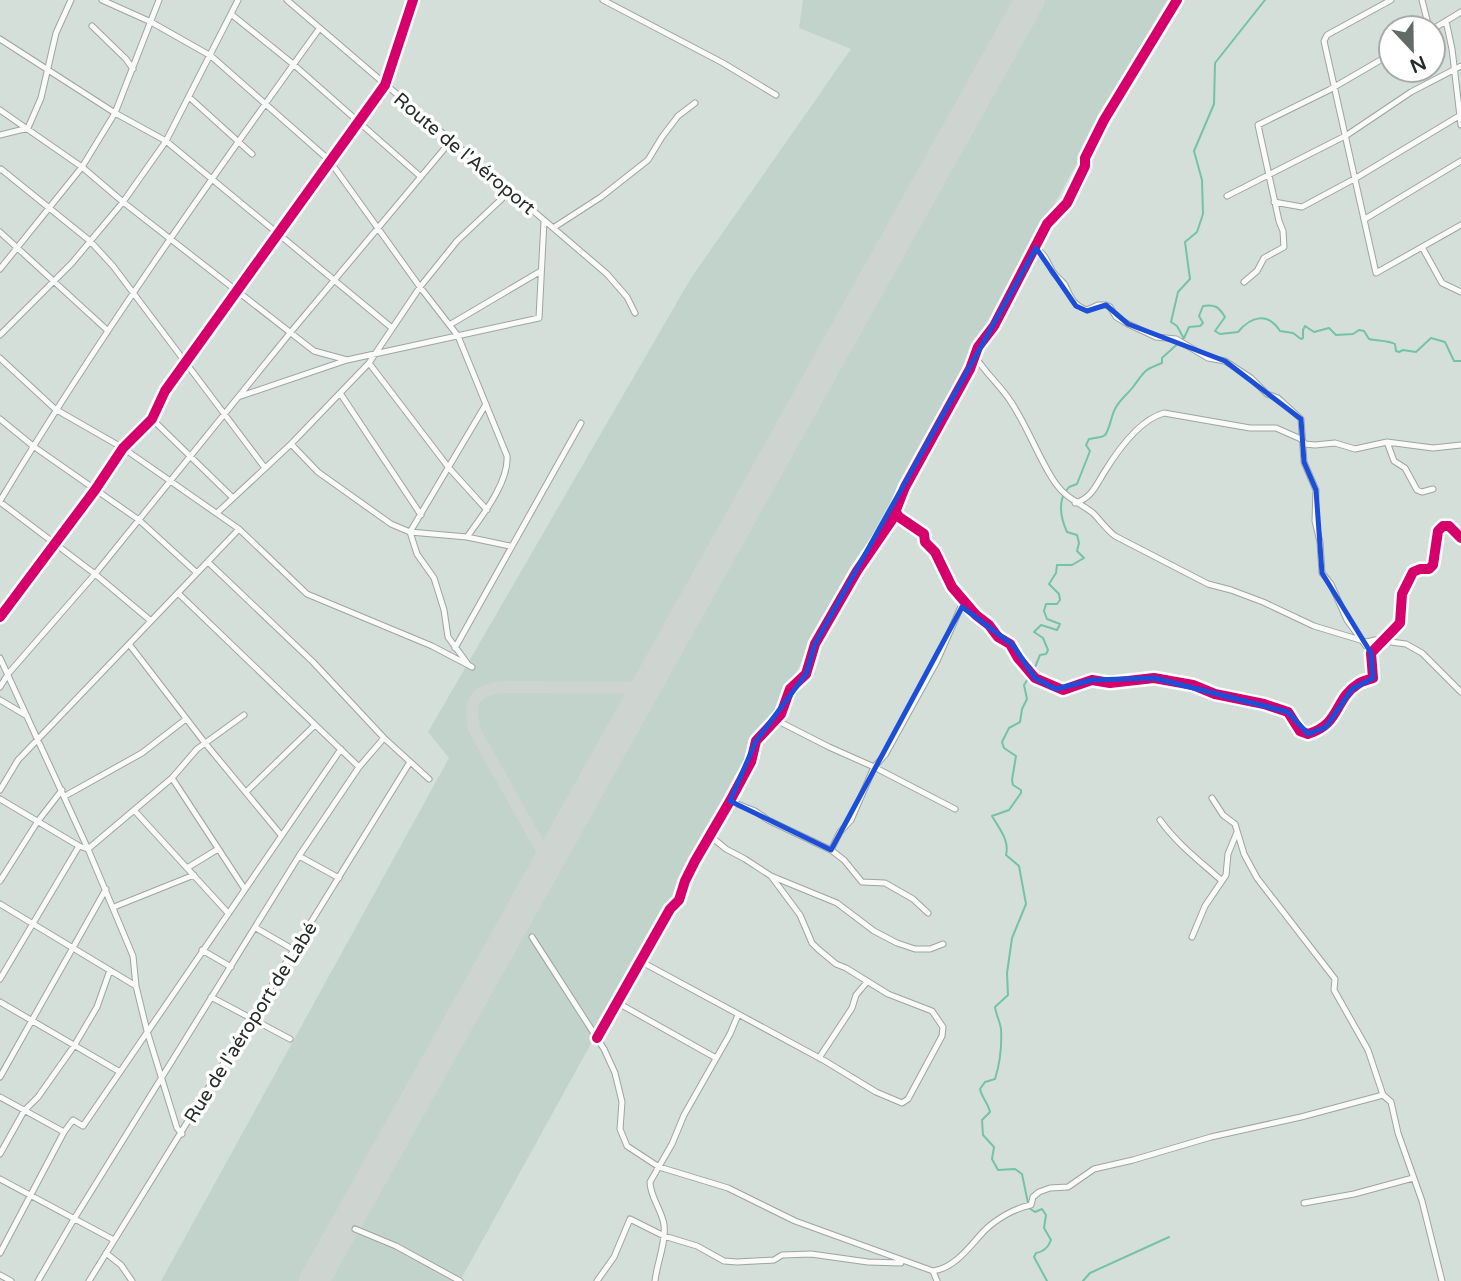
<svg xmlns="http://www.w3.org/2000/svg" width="1461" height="1281" font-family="'Varela Round',sans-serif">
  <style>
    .built { fill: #c2d3cc }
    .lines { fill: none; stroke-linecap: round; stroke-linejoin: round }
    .stream { stroke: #74c3a8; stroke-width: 2 }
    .taxiway { stroke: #ced4d0; stroke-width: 12 }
    .runway { stroke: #ced4d0; stroke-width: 30 }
    .minor-casing { stroke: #9da5a1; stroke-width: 7 }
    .minor { stroke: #f9faf9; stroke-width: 5 }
    .cycleway-casing { stroke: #fff; stroke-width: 15 }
    .cycleway { stroke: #d6006c; stroke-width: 10 }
    .marked { fill: none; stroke: #1d4ed8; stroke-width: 5; stroke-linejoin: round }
    .labels { text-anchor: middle; stroke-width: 7; stroke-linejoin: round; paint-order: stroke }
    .street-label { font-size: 19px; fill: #252c29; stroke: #fff }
  </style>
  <rect width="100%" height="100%" fill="#d5dfda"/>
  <path class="built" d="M803,0H1167L460,1281H161L449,758L428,732L691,278L851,49L799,28Z"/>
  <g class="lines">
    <path class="stream" d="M1183,337L1177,326L1171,322L1178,292L1190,279L1185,242L1197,232L1203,214L1202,180L1194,151L1214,104L1215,63L1265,0
      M1066,491L1069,487L1077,484L1090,451L1086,445L1089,439C1093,438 1102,438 1105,435C1110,429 1111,416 1115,409C1120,399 1127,395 1133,387C1146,370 1142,371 1162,363V358L1184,338L1189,327L1200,326L1203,323L1199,316L1203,306C1215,304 1219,307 1225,317L1215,331L1220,334L1238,332C1251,316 1268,312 1280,331L1293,333L1301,339L1303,338V330L1305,326L1314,332L1329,328L1336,335L1353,334L1359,330L1364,331L1369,339C1377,341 1388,340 1395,344L1396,351L1399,352L1403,350L1416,352L1431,338L1445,342L1454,361H1461
      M1033,672L1040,655L1046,654L1048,650L1043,638L1034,632L1041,625L1057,630L1060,624L1047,619L1044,611L1046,604H1057L1060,600L1059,594L1049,584L1056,573L1057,565H1072L1084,558L1077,551L1079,543L1077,535L1067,532C1062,521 1059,507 1063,496
      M1029,677L1024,685L1027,699L1022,709L1020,722L1009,728L1002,742L1004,748L1016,756L1012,780L1013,785L1021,790V793L1009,810L992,816C998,827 1010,840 1006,855L1019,866L1026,904L1012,938L1007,973L1008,995L995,1007C996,1015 1000,1021 1001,1029C1002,1046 1000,1063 995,1079L985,1082L980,1089C982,1098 988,1103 990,1112L982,1120L983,1135L994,1147L992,1159L998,1170L1015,1169L1022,1174L1029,1208L1035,1212L1042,1209L1046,1215L1044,1228L1051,1240C1048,1248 1043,1252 1036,1253L1034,1257L1047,1281
      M1083,1281L1090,1273L1169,1237"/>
    <path class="taxiway" d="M548,861L474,729C469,700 474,691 503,687L645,688"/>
    <path class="runway" d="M314,1281L1030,0"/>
    <defs>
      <path id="minor" d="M102,0L151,22L211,56L329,160L420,287L458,336L507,456C509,482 482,516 467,537
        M287,0L607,274L627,297L635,313
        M603,0L723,63L776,95
        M1391,0L1327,35L1324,41L1376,273L1461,225
        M1422,0L1429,28
        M231,14L293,64L421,177
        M1446,21L1452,49L1461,125
        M92,26L126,59L133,69
        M1433,29L1461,12
        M0,39L115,113L166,141L392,328
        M189,97L252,154
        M0,110L82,167L123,202L314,351L347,360
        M0,135L28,128L41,98L56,33L71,0
        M0,170L1,169L90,241L113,266L265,468
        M1227,196L1347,135L1411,92L1461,66
        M1274,202L1302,207L1356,178L1459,116
        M1365,219L1461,161
        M553,228L601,197L648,160L662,137L678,116L695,103
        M0,232L107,330
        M1422,247L1442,283L1461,292
        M1036,248C1046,255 1047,262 1053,272C1056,277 1062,280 1065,285C1071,298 1073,305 1087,310L1098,305H1106L1110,307L1116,317L1128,324L1156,337L1176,339L1208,358L1225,361L1251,378L1267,394L1278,398L1301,419L1304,462L1316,490L1315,521L1320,542L1322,573L1331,584L1347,620L1371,653
        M0,269L82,167L115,113L159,0
        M1244,282L1257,271L1264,258L1284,247L1283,231L1279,221L1258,125L1329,90L1391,54
        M451,324L541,271
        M0,335L72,263L123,202L166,141L238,0
        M975,356C985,373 1001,386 1011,402C1027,426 1037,454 1052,478C1065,499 1076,500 1093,513C1100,520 1106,529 1115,536L1208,584L1231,590L1263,602L1314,626L1367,642L1375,640L1406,644L1422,653L1461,692
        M0,358L55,409L123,448L239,529L307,594L432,646L472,667
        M369,363L449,468L487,510
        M340,393L421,515
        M241,396L347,360L539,318L544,221
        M0,419L33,446L139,520L197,573
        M152,419L233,498
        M1387,442L1394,461L1405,468L1417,490L1422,492L1433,489
        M291,444L318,472L391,524L410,532L467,537L510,546
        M0,501C98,338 208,183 319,29
        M0,502L95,574L151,621
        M1075,503C1092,498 1096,485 1105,471C1118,450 1139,420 1164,413L1250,428H1276L1301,439L1305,444L1315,445L1335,443L1355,449L1387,442L1433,448L1461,445
        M896,512L899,517L924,534L925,542L935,552L952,587L976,615L989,625L998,637L1010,644L1018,658L1035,678L1063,690L1092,680L1110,683L1154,678L1193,685L1215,694L1264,704L1288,712L1300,731L1308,734C1341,724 1334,699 1358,684C1362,681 1368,680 1373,678L1371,653L1400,623L1402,594L1413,572L1420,569H1429L1433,565L1438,531L1443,526H1449L1461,538
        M217,513L291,444L369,363L420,287L457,241L511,190
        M208,562L313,662L384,738L429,779
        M178,593L359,767
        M0,617L95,490L123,448L152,419L165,391L385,85L413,0
        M129,644L205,743L281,835
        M455,648L581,423
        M0,658L88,849L133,956L136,986L147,1031L177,1128L182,1134
        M467,663L448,637L444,610L434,578L417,554L410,532L486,404
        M0,687L8,674L95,574L290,333L450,142
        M0,700L27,716
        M776,720L829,747L874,767L955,809
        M172,778L244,888
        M0,790L18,760L239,529
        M246,792L315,725
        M65,796L142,753L186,719
        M1212,798L1223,815L1235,824L1244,854L1257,878L1335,979L1334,990L1368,1050L1383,1095
        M0,799L79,846L88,849L172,778L197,749L244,715
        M730,801L755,811L768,820L831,850L844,860L862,882L885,883L913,899L928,913
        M134,810L228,913
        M1160,820C1177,844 1201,862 1222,881
        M709,835L726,849L745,859L771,876L837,903L874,931L897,943L915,949H930L943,944
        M831,850L840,832L851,820L874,767L885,755L937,661L963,602
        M299,856L339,878
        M187,868L218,849
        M0,881L38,821L62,790
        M0,904L136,986
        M114,907L194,875
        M256,928L294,950
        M532,937L604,1049L615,1073L622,1102L620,1129L627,1146L659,1167L728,1188L795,1221L933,1271L937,1281
        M1192,937L1205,906L1226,875L1228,854L1237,832
        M202,950L231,967
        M640,961L825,1061L876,1092L902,1103L908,1099L942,1036L943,1027L932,1011L888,994L846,968L836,964L818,949L812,943L800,915L771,876
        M0,979L79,846
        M211,997L290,1039
        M0,1002L120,1072
        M618,1003L716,1058
        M597,1038L670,909L679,900L685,881L695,861L730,801L751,762L756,741L781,714L790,689L806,674L815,644L857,571L892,520L905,487L970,369L978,347L994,326L1047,224L1067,203L1085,166V158L1104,120L1177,0
        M819,1058L852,1008L856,995L867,982
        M0,1077L106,889
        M0,1097L64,1132
        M0,1154L24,1111L38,1097L74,1046L97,1007L110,970
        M0,1179L114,1240
        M1304,1203L1354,1194L1413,1178
        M355,1229L396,1246L460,1281
        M0,1253L64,1132L73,1120L83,1126L341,749
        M106,1253L121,1265L132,1281
        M933,1271C955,1268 970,1246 984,1231C996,1219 1015,1208 1031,1205L1033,1197L1039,1192L1050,1188L1068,1187L1094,1169L1133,1160L1211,1137L1301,1117L1383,1095L1391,1102L1398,1133L1422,1201L1442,1281
        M0,1275L11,1281
        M38,1281L74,1219L299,856L359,767L384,738
        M89,1281L410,762
        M597,1281L614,1257L630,1219L664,1236L697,1246L724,1261L737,1262L774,1260L782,1255L811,1254L868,1262L901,1263
        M655,1281C657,1262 666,1244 664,1225C662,1210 650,1197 650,1182L672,1144L684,1115L730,1034L738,1015"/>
    </defs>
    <use href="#minor" class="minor-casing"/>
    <use href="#minor" class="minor"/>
    <defs>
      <path id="cycleway" d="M896,512L899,517L924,534L925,542L935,552L952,587L976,615L989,625L998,637L1010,644L1018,658L1035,678L1063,690L1092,680L1110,683L1154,678L1193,685L1215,694L1264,704L1288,712L1300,731L1308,734C1341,724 1334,699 1358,684C1362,681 1368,680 1373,678L1371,653L1400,623L1402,594L1413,572L1420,569H1429L1433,565L1438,531L1443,526H1449L1461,538
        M0,617L95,490L123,448L152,419L165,391L385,85L413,0
        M597,1038L670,909L679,900L685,881L695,861L730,801L751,762L756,741L781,714L790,689L806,674L815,644L857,571L892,520L905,487L970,369L978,347L994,326L1047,224L1067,203L1085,166V158L1104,120L1177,0"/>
    </defs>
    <use href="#cycleway" class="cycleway-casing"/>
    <use href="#cycleway" class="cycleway"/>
  </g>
  <path class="marked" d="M1036,248L1076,306L1087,311L1106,305L1128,324L1225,361L1301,419L1304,462L1316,490L1322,573L1371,653L1373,678L1352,689L1326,727L1308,734L1288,712L1154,678L1092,680L1056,689L1035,678L1013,645L962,607L831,850L730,801L756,741L806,674L815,644Z"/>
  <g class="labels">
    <g class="street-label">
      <text transform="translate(465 153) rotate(40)" y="7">Route de l'Aéroport</text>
      <text transform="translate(250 1022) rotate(-58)" y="7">Rue de l'aéroport de Labé</text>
    </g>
  </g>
  <g transform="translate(1412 49) rotate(158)"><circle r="33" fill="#ffffff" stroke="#a8aba9" stroke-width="2"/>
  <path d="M0-5L12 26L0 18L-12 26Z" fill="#636b67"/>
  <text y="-10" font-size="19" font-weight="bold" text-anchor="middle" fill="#252c29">N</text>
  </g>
</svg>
